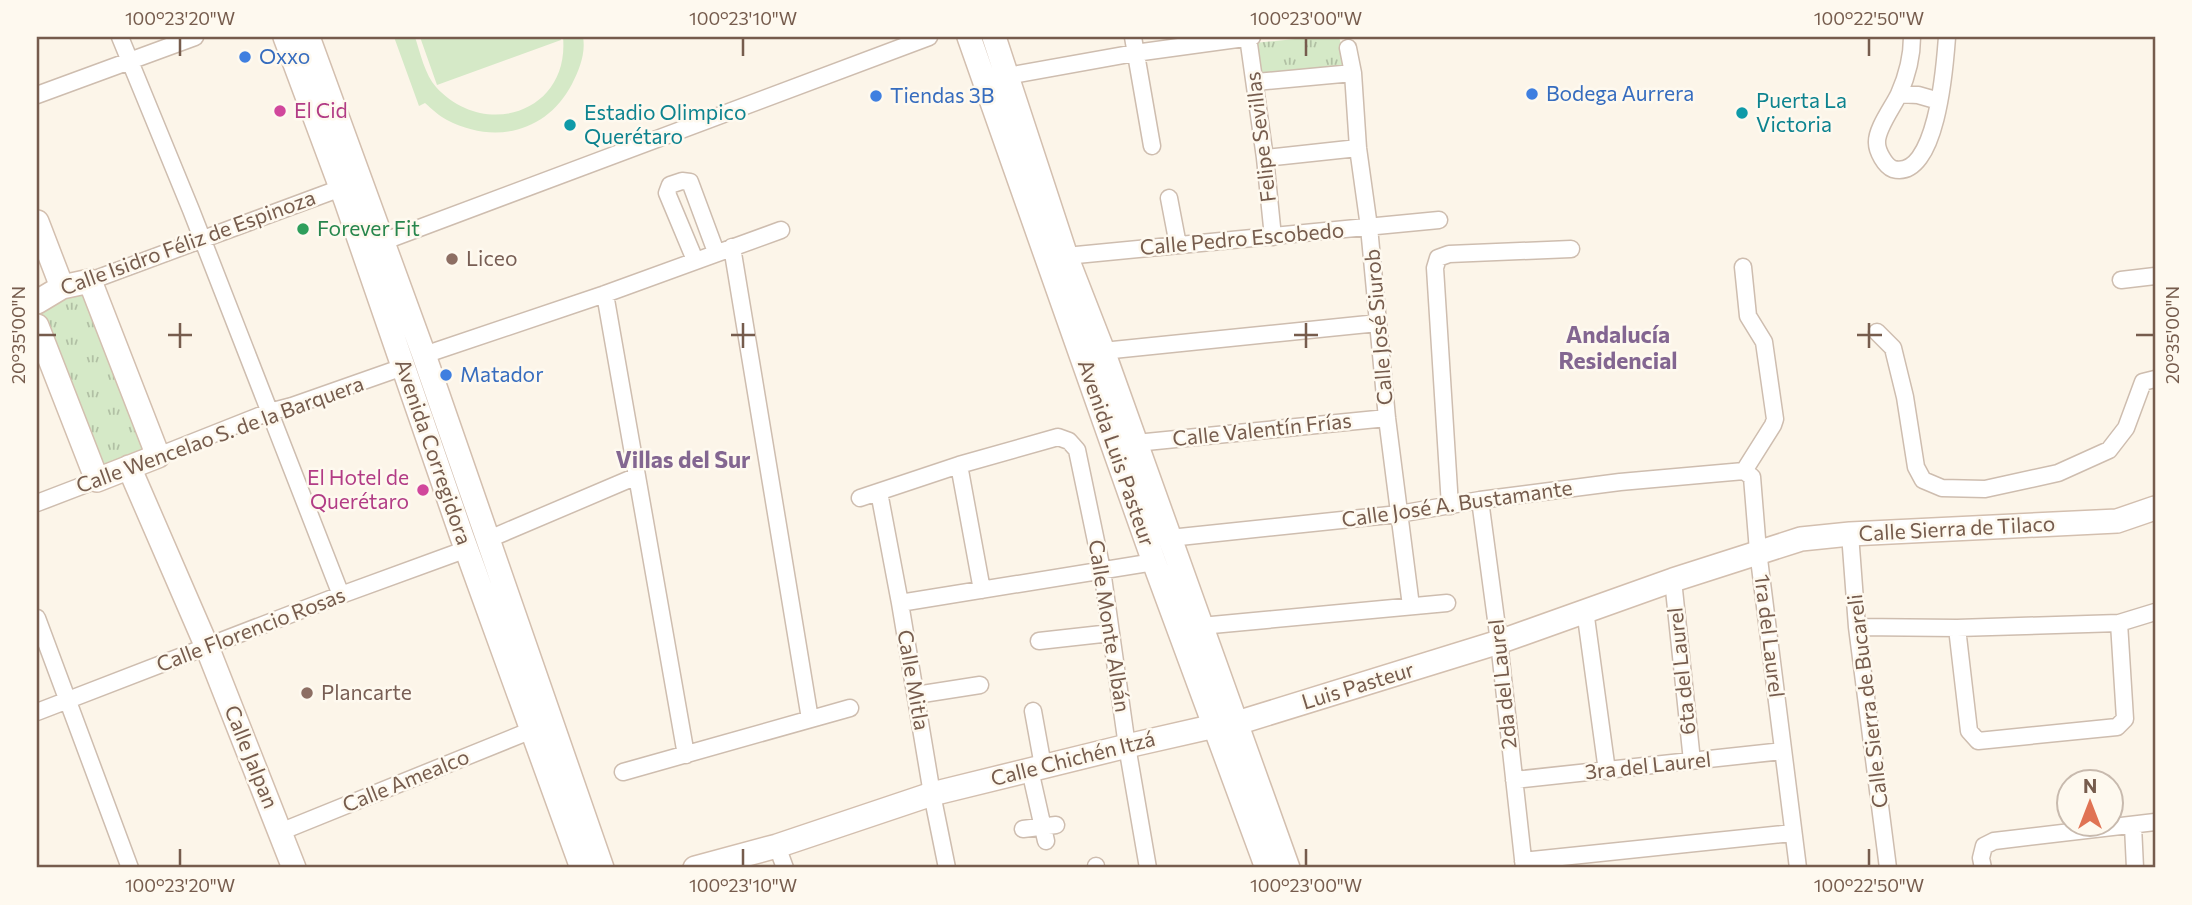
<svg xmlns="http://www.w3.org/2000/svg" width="2192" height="905" font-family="Commissioner,sans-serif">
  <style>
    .park { fill: url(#park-tufts) }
    .pitch { fill: #d5e9c7 }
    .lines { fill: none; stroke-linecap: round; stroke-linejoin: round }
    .street-casing { stroke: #cebdaf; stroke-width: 19 }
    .secondary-casing { stroke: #d3bfaf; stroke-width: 26 }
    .street { stroke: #fff; stroke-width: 16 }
    .secondary { stroke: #fff; stroke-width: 23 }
    .ticks { fill: none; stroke: #765c4d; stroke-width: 2.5 }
    .shop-dot { fill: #3f7fe0; stroke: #fef9ef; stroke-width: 2.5 }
    .hotel-dot { fill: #d1479c; stroke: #fef9ef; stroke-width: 2.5 }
    .culture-dot { fill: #0f9aa8; stroke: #fef9ef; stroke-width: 2.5 }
    .leisure-dot { fill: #2e9e5b; stroke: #fef9ef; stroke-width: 2.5 }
    .education-dot { fill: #8d6e63; stroke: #fef9ef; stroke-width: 2.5 }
    .labels { text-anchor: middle; stroke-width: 5; stroke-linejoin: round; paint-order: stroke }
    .shop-label { font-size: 21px; fill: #366cbe; stroke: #fef9ef; text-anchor: start }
    .culture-label { font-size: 21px; fill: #0d838f; stroke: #fef9ef; text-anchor: start }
    .hotel-label { font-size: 21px; fill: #b23c85; stroke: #fef9ef; text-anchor: start }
    .street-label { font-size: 21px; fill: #765c4d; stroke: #fef9ef }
    .leisure-label { font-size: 21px; fill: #27864d; stroke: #fef9ef; text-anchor: start }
    .education-label { font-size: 21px; fill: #785e54; stroke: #fef9ef; text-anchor: start }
    .neighbourhood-label { font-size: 23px; font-weight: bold; fill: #836691; stroke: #fef9ef }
    .neatline { fill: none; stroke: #765c4d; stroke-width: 2.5 }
    .ticks-label { font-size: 18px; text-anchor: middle; fill: #765c4d }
  </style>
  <defs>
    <pattern id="park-tufts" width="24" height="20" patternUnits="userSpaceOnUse" patternTransform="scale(1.75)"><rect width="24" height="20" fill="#d5e9c7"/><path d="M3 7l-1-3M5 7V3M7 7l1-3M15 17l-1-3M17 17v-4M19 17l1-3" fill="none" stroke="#b1c0a4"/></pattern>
  </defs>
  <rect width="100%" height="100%" fill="#fcf5e9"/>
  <path class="park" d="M1315,37H1339L1349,71L1259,79L1254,43Z
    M85,292L149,453L100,473L37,318V310L68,295Z"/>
  <path class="pitch" d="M394,37H415C420,52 425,75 436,87C484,140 570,113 563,37H583C586,53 579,70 572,84C547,132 495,145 447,120C439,116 432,109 425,103L419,106Z
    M420,37H560L561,40L437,85Z"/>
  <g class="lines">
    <defs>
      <path id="street" d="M120,37L191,210L341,595
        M1133,37L1152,146
        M1248,37L1265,158L1273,237
        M1912,37C1912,57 1907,76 1899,94C1893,107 1876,129 1877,143C1877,151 1885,166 1893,169C1937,181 1945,64 1947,37
        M1348,48L1353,73L1358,148L1369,227L1387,418L1411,606
        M1007,76L1135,53L1252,37
        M1256,82L1353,73
        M1899,94L1918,95L1939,101
        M37,95L195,37
        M1265,158L1358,148
        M1169,198L1178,245
        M382,242L929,37
        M732,247L810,719
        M695,260L667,193L670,185L682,181L690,182L716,252
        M1060,262L1066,256L1439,220
        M1743,267L1748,316L1764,342L1775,419L1773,425L1744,471
        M2121,280L2155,276
        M90,281L341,188
        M605,294L686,755
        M1877,332L1893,348L1905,397L1916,467L1923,480L1942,488L1985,489L2058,473L2109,450L2126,428L2143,382L2155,379
        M1103,351L1378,323
        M424,355L605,294L781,230
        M1136,443L1387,418
        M158,456L269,412L292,406L403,367
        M959,465L982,590
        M1744,471L1752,477L1758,551L1798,868
        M879,492L900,603L932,794L947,868
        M860,498L959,465L1058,437L1069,441L1077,450L1102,570L1127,746L1148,868
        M1480,500L1499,642L1524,868
        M37,503L97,480
        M1450,506L1435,268L1438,258L1449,254L1571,249
        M1850,534L1857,627L1888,868
        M1170,538L1399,514L1480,500L1620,482L1744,471
        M489,539L637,476
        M1673,580L1692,761
        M900,603L1154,562
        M1585,610L1607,771
        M37,618L130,868
        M1201,626L1447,603
        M1857,627L1957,628L2119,623L2155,612
        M1957,628L1969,731L1978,741L2117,727L2125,719L2119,623
        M1039,641L1111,633
        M916,695L980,685
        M1033,711L1043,766
        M37,712L330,599L467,549
        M1030,770L1046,841
        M623,772L850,708
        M1514,780L1783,751
        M2133,826L2135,868
        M1023,829L1056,825
        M280,832L532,730
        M777,846L785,868
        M1523,861L1792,833
        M1096,866V868
        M1983,868L1981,858L1984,846L1994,841L2155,822"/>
      <path id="secondary" d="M285,37L346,201L462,537L582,868
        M308,37L424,355L602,868
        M969,37L1154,562L1267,868
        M994,37L1066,256L1103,351L1288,868
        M37,222L62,287
        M37,302L62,287L90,281L158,456L97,480L37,326
        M129,467L207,647L294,868
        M695,868L777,846L932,794L1127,746L1215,726L1237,723L1499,642L1673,580L1801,539L1850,534L2117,521L2155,508"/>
    </defs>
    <use href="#street" class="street-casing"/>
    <use href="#secondary" class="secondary-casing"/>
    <use href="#street" class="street"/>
    <use href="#secondary" class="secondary"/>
  </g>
  <path class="ticks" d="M180,38V56M743,38V56M1306,38V56M1869,38V56M180,323V348M743,323V348M1306,323V348M1869,323V348M38,335H56M168,335H192M731,335H755M1294,335H1318M1857,335H1882M2136,335H2154M180,849V866M743,849V866M1306,849V866M1869,849V866"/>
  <g class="shop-dot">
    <circle cx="245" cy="57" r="7"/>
    <circle cx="1532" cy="94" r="7"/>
    <circle cx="876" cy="96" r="7"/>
    <circle cx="446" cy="375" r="7"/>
  </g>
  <g class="hotel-dot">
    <circle cx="280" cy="111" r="7"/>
    <circle cx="423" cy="490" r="7"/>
  </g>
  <g class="culture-dot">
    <circle cx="1742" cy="113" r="7"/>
    <circle cx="570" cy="125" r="7"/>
  </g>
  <circle class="leisure-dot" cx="303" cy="229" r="7"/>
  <g class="education-dot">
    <circle cx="452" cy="259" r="7"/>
    <circle cx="307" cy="693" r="7"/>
  </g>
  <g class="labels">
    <g class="shop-label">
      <text x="259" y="64">Oxxo</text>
      <text x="1546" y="101">Bodega Aurrera</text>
      <text x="890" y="103">Tiendas 3B</text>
      <text x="460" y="382">Matador</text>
    </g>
    <g class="culture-label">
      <text x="1756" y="108">Puerta La<tspan x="1756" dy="24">Victoria</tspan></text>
      <text x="584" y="120">Estadio Olimpico<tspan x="584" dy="24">Querétaro</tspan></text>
    </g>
    <g class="hotel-label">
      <text x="294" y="118">El Cid</text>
      <text x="409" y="485" text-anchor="end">El Hotel de<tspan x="409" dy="24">Querétaro</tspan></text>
    </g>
    <g class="street-label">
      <text transform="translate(1261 137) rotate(-97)" y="7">Felipe Sevillas</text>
      <text transform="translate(1242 239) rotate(-5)" y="7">Calle Pedro Escobedo</text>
      <text transform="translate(188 243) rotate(-20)" y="7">Calle Isidro Féliz de Espinoza</text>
      <text transform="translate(1379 327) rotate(-95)" y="7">Calle José Siurob</text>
      <text transform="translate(1262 430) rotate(-6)" y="7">Calle Valentín Frías</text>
      <text transform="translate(220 435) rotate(-20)" y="7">Calle Wencelao S. de la Barquera</text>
      <text transform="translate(433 452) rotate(71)" y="7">Avenida Corregidora</text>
      <text transform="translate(1116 453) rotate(71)" y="7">Avenida Luis Pasteur</text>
      <text transform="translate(1457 504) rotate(-8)" y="7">Calle José A. Bustamante</text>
      <text transform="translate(1957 529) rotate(-3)" y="7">Calle Sierra de Tilaco</text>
      <text transform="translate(1109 626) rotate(81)" y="7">Calle Monte Albán</text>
      <text transform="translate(251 630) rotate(-21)" y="7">Calle Florencio Rosas</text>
      <text transform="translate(1769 636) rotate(83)" y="7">1ra del Laurel</text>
      <text transform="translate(1682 671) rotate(-96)" y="7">6ta del Laurel</text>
      <text transform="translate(913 680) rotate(80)" y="7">Calle Mitla</text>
      <text transform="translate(1503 684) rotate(-96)" y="7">2da del Laurel</text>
      <text transform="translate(1358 686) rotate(-17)" y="7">Luis Pasteur</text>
      <text transform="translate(1868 701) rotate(-97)" y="7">Calle Sierra de Bucareli</text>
      <text transform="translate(251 757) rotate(68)" y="7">Calle Jalpan</text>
      <text transform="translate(1073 759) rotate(-14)" y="7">Calle Chichén Itzá</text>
      <text transform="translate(1648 766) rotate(-6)" y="7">3ra del Laurel</text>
      <text transform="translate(406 781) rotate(-22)" y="7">Calle Amealco</text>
    </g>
    <g class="leisure-label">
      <text x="317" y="236">Forever Fit</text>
    </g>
    <g class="education-label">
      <text x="466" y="266">Liceo</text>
      <text x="321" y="700">Plancarte</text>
    </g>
    <g class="neighbourhood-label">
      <text x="1618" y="343">Andalucía<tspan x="1618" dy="26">Residencial</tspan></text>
      <text x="683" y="468">Villas del Sur</text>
    </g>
  </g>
  <rect width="2192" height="905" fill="none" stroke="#fef9ef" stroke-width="77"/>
  <g transform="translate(2090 803)"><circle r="33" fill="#fef9ef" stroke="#c8baae" stroke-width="2"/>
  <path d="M0-5L12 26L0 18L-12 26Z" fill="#e07354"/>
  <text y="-10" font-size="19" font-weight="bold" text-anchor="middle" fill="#765c4d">N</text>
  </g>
  <rect x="38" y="38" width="2116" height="828" class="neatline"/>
  <g class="ticks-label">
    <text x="180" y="25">100°23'20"W</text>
    <text x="743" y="25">100°23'10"W</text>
    <text x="1306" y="25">100°23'00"W</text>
    <text x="1869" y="25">100°22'50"W</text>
    <text transform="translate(19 335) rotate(-90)" y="6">20°35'00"N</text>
    <text transform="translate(2173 335) rotate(-90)" y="6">20°35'00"N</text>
    <text x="180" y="892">100°23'20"W</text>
    <text x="743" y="892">100°23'10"W</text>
    <text x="1306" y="892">100°23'00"W</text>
    <text x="1869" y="892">100°22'50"W</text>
  </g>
</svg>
